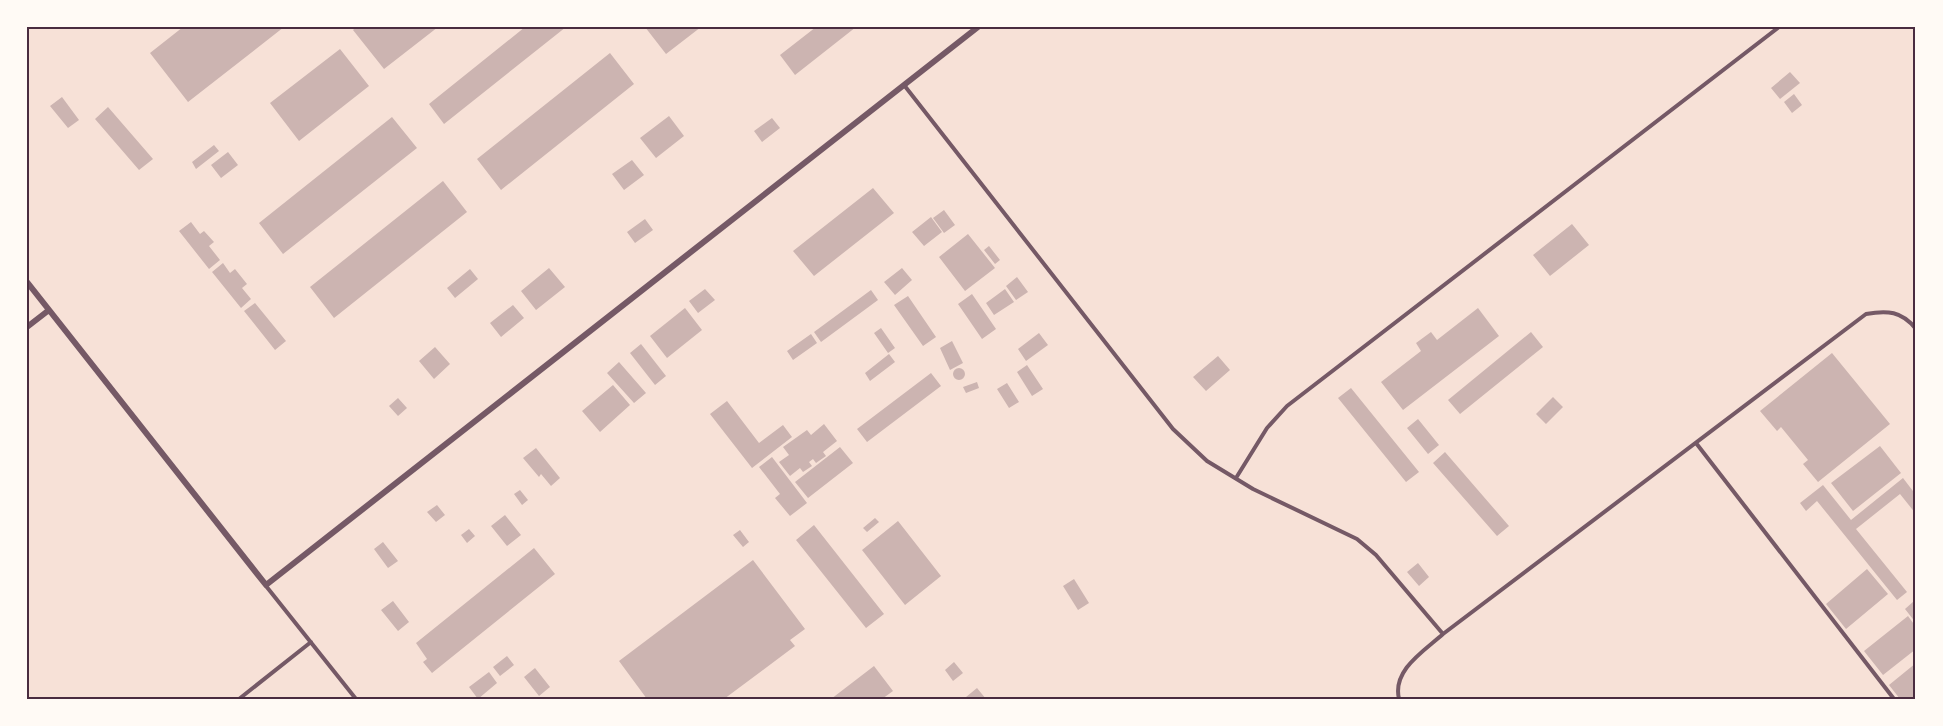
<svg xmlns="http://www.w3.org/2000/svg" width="1943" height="726" font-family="'Playfair Display',serif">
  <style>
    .building { fill: #ccb4b1 }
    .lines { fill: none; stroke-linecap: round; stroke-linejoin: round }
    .service { stroke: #755966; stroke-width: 4 }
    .minor { stroke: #755966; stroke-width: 6 }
    .neatline { fill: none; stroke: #4a2c40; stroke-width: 2 }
  </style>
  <rect width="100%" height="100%" fill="#f7e1d7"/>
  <path class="building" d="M183,27H284L188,102L150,53Z
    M356,27H438L384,69L353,30Z
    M525,27H566L444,124L429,104Z
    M645,27H701L666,54Z
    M816,27H856L795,75L780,55Z
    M340,49L369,86L299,141L270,103Z
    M610,53L634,84L501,190L477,159Z
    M1790,72L1800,83L1780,99L1771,88Z
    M1794,94L1802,105L1792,113L1784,102Z
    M62,97L79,120L68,128L50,106Z
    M108,107L153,159L139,170L95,119Z
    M669,116L684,136L656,158L640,138Z
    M392,117L417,148L283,254L259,223Z
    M772,118L780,128L762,142L754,131Z
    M214,145L219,151L196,169L192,162Z
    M228,152L238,165L221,178L211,165Z
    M632,160L644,175L624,190L612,174Z
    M443,181L467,212L334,318L310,287Z
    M873,188L894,213L814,276L793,251Z
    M944,210L955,225L944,233L933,218Z
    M931,217L942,232L924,246L912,232Z
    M645,219L653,230L635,243L627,232Z
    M191,222L200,234L204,231L214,242L209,246L220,260L209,269L179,231Z
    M1572,224L1589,245L1550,276L1533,255Z
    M968,234L995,268L965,291L939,257Z
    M989,246L1000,260L995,264L984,250Z
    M223,263L230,273L235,269L247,284L242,288L251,299L241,308L212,272Z
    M549,268L565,287L536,310L521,291Z
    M902,268L912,280L895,295L884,282Z
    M470,269L478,279L455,298L447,288Z
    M1017,277L1028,292L1016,300L1006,286Z
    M705,289L715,300L698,313L689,301Z
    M1005,289L1014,302L994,315L986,303Z
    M871,290L878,300L821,342L814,332Z
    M972,294L996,329L982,339L958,304Z
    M908,296L936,337L923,346L894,305Z
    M255,303L286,341L275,350L244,311Z
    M513,305L524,318L501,337L490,323Z
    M685,308L702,330L667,358L650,336Z
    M1478,308L1499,336L1403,410L1381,382L1421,351L1416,343L1431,332L1437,340Z
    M881,328L895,348L888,353L874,333Z
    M1531,332L1543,347L1460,414L1448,400Z
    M1039,333L1048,345L1026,361L1018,349Z
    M811,334L817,343L793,360L787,351Z
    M952,341L963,363L950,370L940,348Z
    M641,344L666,376L655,385L630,353Z
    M435,347L450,364L434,379L419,361Z
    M1832,353L1890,424L1818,482L1803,464L1808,460L1781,427L1777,431L1760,411Z
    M889,354L895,362L870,381L865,373Z
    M1218,356L1230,370L1206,391L1193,377Z
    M619,362L646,393L634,403L607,373Z
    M1027,365L1043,389L1032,396L1017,372Z
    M953 374a6 6 0 1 1 12 0a6 6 0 1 1-12 0Z
    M931,373L941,386L867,442L857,429Z
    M977,382L979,388L966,393L963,387Z
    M1007,383L1019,402L1009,408L997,389Z
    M613,385L630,405L600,432L582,411Z
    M1351,388L1419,472L1406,482L1338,398Z
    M1553,397L1563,407L1546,424L1536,414Z
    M398,398L407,408L398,416L389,406Z
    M727,401L759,443L783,425L792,437L752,468L710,414Z
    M1418,419L1439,445L1428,454L1407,428Z
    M824,424L837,441L823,452L826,456L816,463L813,459L809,462L812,466L803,472L800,468L790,476L779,462L789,455L783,447L807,430L811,435Z
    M1880,446L1901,473L1853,511L1831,483Z
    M840,447L853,463L808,498L795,482Z
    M536,448L560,478L551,486L541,474L539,477L523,458Z
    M1445,452L1509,526L1497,536L1433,463Z
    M772,457L807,503L790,516L775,498L780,494L759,467Z
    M1903,478L1916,495V514L1900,494L1856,529L1907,592L1897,600L1817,501L1806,511L1800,503L1823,485L1851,520Z
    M520,490L528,500L522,505L514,494Z
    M437,505L445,515L436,522L427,512Z
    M505,515L521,535L507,546L491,526Z
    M875,518L879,522L867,532L863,528Z
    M898,521L941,576L905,605L862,550Z
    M814,525L884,614L866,628L796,540Z
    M469,529L475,536L467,543L461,535Z
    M740,530L749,542L743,547L733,535Z
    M383,542L398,561L388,568L374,549Z
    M534,548L555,574L432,673L423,662L427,659L416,643Z
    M753,560L805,629L790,640L795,646L724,699H647L619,661Z
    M1418,563L1429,577L1419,586L1407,572Z
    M1867,569L1888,594L1846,629L1826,604Z
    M1074,579L1089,603L1078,610L1063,586Z
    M393,601L409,622L398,631L381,610Z
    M1914,601L1916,604V623L1905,609Z
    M1908,616L1916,627V649L1883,675L1864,651Z
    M507,656L514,665L500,676L493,667Z
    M954,662L963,673L953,681L945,670Z
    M1916,663V699H1900L1889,685Z
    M874,666L893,691L882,699H831Z
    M535,668L550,687L539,696L524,677Z
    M489,672L497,683L478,699L469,687Z
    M977,688L986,699H967L966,697Z"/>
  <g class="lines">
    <path class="service" d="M904,85L1173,429L1207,461L1253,489L1357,539L1376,555L1443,634
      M1696,443L1894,699
      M1236,478L1267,428L1287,406L1779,27
      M266,586L356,699
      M239,699L311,642
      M1399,699C1392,670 1424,651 1443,634L1866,314C1887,310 1902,311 1916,329"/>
    <path class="minor" d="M27,282L266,585L978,27
      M27,327L49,310"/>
  </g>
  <rect width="1943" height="726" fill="none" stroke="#fffaf5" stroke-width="57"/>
  <rect x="28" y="28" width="1886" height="670" class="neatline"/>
</svg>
